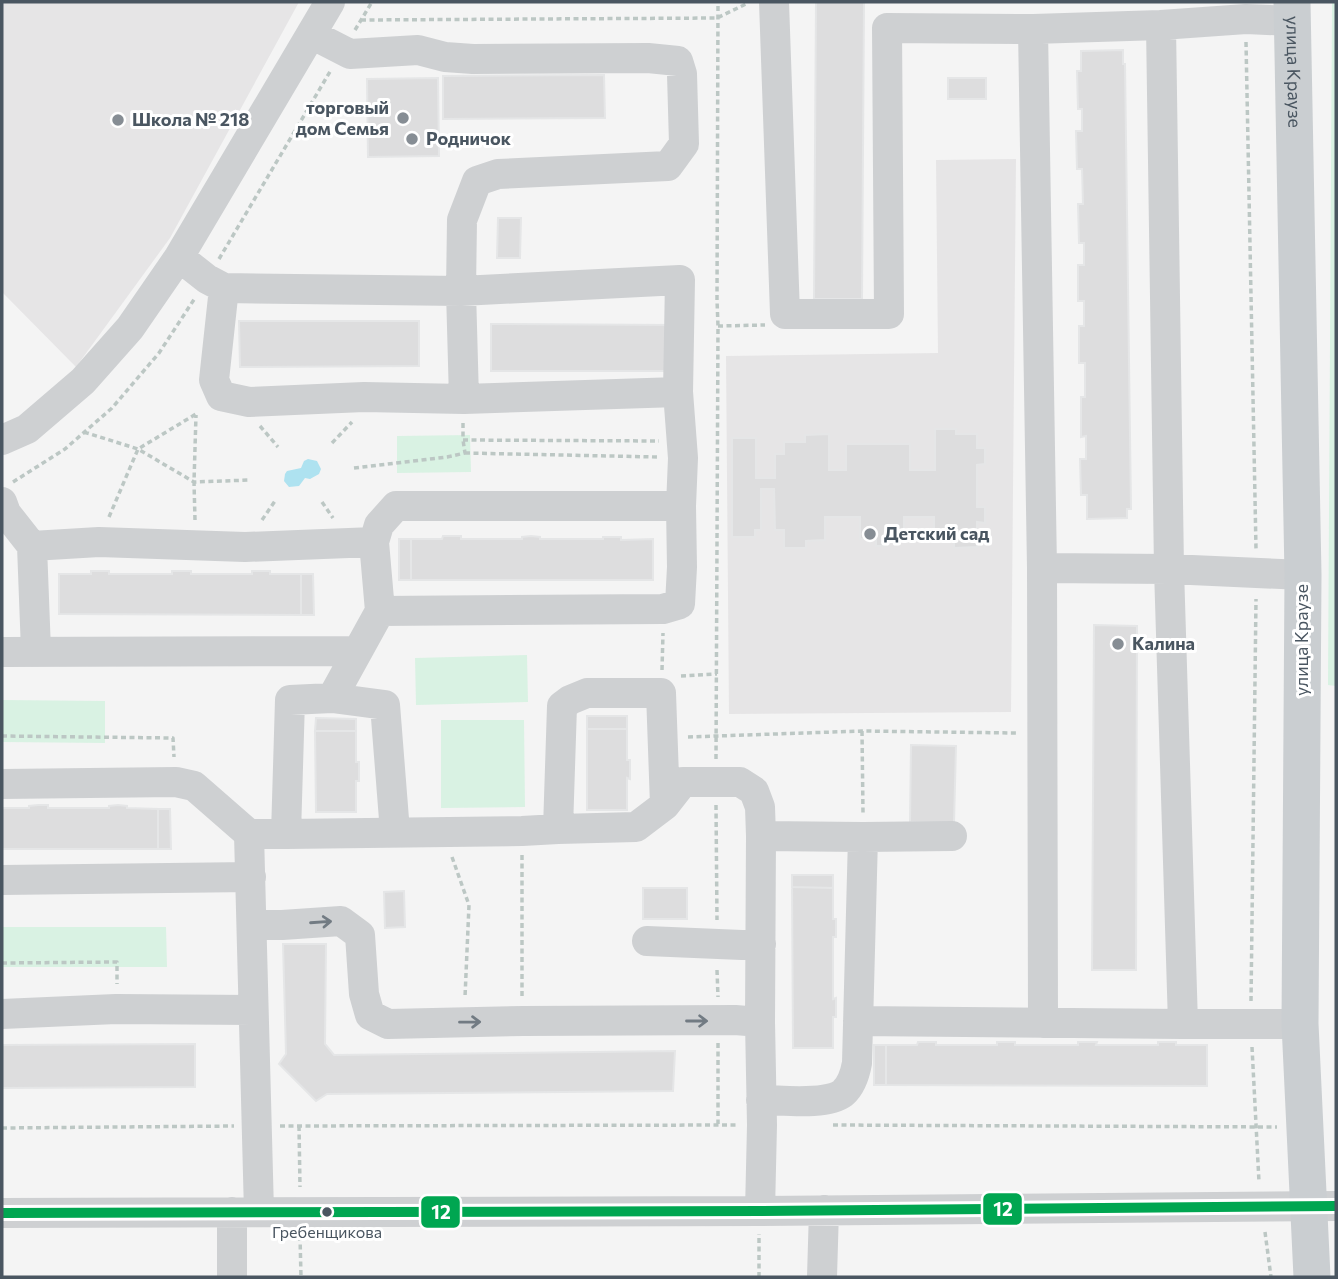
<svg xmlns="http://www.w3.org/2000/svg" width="1338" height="1279" font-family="Commissioner,sans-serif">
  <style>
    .education { fill: #e6e5e6 }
    .green { fill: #d9f2e3 }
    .water { fill: #aee2f0 }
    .building { fill: #ddddde; stroke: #e5e6e7; stroke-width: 2 }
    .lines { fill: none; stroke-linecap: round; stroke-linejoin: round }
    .path { stroke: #bcc7c4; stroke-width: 3.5; stroke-dasharray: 5 3.5; stroke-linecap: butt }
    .minor { stroke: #ced0d2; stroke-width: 30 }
    .major { stroke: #caced1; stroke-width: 37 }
    .bus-1-casing { stroke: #fff; stroke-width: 16 }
    .bus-1 { stroke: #00a651; stroke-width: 10 }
    .oneway { stroke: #727b83 }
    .poi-dot { fill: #868d94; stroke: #fff; stroke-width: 2.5 }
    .bus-dot { fill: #4a5661; stroke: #fff; stroke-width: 2.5 }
    .labels { text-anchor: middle; stroke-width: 6; stroke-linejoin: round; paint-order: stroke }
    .bus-label { font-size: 16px; fill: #4a5661; stroke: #fff }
    .street-label { font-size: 18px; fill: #4a5661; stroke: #fff }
    .poi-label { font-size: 18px; font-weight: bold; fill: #4a5661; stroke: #fff; text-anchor: start }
    .line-badge { stroke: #fff; stroke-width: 2.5 }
    .badge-label { font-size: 19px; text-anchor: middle; font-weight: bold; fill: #fff }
  </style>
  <rect width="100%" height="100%" fill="#f4f4f4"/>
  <path class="education" d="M2,2H299L170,238L76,367L2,292Z
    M1016,159L1011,712L729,714L726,356L938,353L936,160Z"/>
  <path class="green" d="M1332,2H1336V686L1328,685Z
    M470,435L471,472L397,473V436Z
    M527,655L528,702L416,705L415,658Z
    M2,700L105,701V743L2,742Z
    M441,720H524L525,807L441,808Z
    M2,927H166L167,967H2Z"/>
  <path class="water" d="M308,459L317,461L321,469L319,474L310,479L305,478L299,486L289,487L284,481L285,474L287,471L301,468L304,461Z"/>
  <path class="building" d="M816,2H864L862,299H814Z
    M1123,50V64H1125L1131,509H1127V518L1087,519V495H1081L1080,459H1086V436L1081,437V397H1085V363H1079V326H1084V301H1078V265H1084V243H1079L1078,204H1083L1082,169H1077L1076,131H1082V109H1078L1077,71H1081V51Z
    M604,75L605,118L443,119V76Z
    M438,78L439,156L368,157L367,79Z
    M948,78H986V99H948Z
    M498,218H521L520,258H497Z
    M239,321H419V366L240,367Z
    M491,324L673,325V371H491Z
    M935,429H956V434H977V448H985V464L977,465V507H985V523L977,522V547L954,548V540H934V517H904V539H886V546H876V539H860V517H825V540L806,541V548H784V530H775L774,489H761V530H755V537H732V438H756V478H775V454H784V442H805V435L829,434V470H846V444H910V470H935Z
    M443,536H461V539H522V537L531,536L540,537V539H603V537H621V540L653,539V580H411V539H442Z
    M399,539H411V580H399Z
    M91,571H109V574H172V571H191V574H252V571H270V574H301V615L59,614V574H91Z
    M301,574H313L314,615H301Z
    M1094,625L1137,626L1136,970H1092Z
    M587,716H627V729H587Z
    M316,718L356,719V731H315Z
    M587,729H627V760H630V779L627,778V810H587Z
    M315,731H356V762H359V781H356V812H316Z
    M911,745L956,746L954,823L910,822Z
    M38,805H48V808H109V806L118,805L127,806V808L158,809V849H2V808H29V806Z
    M158,809H170L171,849H158Z
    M792,875H833V888L792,887Z
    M792,887L833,888V919H836V937H833V999L836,998V1017H833V1048H793Z
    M643,888H687V919H643Z
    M404,891L405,927L385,928L384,892Z
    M283,944H326L325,1044L334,1055L675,1051L673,1091L327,1094L316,1101L279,1064L286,1054Z
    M918,1042H936V1045H997V1042H1015V1045H1078V1042H1097L1096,1045H1158V1042H1176V1045H1207V1086L886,1085V1045H917Z
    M195,1044V1087L2,1088V1045Z
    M874,1045H886V1085H874Z"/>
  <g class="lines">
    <path class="path" d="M361,20L717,18L748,3
      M355,30L372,2
      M1246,42L1256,549
      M219,259L331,70
      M718,326L765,325
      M463,423V440L659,441
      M260,426L278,447
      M84,432L138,449L194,482L250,480
      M332,443L352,422
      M465,453L658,457
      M354,468L447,457L465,453L463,440
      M13,482L65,449L112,408L159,353L195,298
      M322,502L333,518
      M109,517L138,449L196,414
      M195,520L194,482L196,415
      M262,520L275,501
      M662,670L663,633
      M681,676L717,674
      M862,731L863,813
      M2,736L173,738L174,757
      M688,737L862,731L1016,733
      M716,759L718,326L717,300L718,2
      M716,805L717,920
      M522,855V997
      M452,857L469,905L465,997
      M2,963L117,962V984
      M717,970L718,997
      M1251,1001L1256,599
      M718,1043V1124
      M1252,1047L1259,1182
      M833,1125L1277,1127
      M280,1126L738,1125
      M299,1126L300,1187
      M2,1128L234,1126
      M1265,1232L1271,1277
      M300,1236L301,1277
      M759,1277V1234"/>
    <path class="minor" d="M774,2L785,314H889L887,28L1033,29
      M311,34L350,54L418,50L445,57L473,59L648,58L678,61L682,74L684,144L668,166L498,174L477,181L462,220L461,291L464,399
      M179,257L207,279L224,288L461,291L680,280L678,392L464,399L364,397L249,402L221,396L214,380L224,288
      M2,440L27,429L83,381L130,328L179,257L330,2
      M2,502L6,513L32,546L36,651
      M374,542L379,525L396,506H681
      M32,546L99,542L245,547L374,542L380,611L332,698L290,700L286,834H249
      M1042,568L1169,569L1303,575
      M380,611L663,609L680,604L682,567L681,506L683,458L678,392
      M2,652L357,651
      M332,698L385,705L395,832
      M2,784L176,782L194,786L249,834L259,1212
      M665,805L661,693H587L570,700L562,706L558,829L636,827L665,805L683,782H740L754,791L760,807L761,836
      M286,834L522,831L558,829
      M2,880L251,877
      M252,925H282L341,921L360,935L364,994L370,1015L388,1024L523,1021L735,1020L760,1022
      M647,941L742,945L761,944
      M2,1014L116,1009L253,1010
      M858,1021L1183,1024H1300
      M1043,1023L1042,568L1033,29L1161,25
      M1183,1024L1169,569L1161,25L1246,19L1292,21
      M761,1100C782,1100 826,1106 843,1093C852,1085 855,1074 857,1063L863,837
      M760,1211L762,1125L760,1022L761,836L863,837L952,836
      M232,1212V1277
      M2,1213L760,1211L1336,1206
      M822,1277L824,1210"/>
    <path class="major" id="s1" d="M1292,2L1303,575L1300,1024L1312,1277"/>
    <defs>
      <path id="bus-1" d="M2,1213L760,1211L1336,1206"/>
    </defs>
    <use href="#bus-1" class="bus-1-casing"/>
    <use href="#bus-1" class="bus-1"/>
  </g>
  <defs><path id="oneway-shaft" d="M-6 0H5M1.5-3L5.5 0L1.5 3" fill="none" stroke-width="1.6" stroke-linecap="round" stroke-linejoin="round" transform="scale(1.75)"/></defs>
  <g class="oneway">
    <use href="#oneway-shaft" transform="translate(321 922) rotate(-4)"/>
    <use href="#oneway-shaft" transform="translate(697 1021)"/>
    <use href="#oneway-shaft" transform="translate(470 1022) rotate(-1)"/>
  </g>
  <g class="poi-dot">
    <circle cx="403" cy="118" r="7"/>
    <circle cx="118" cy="120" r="7"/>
    <circle cx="412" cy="139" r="7"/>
    <circle cx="870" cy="534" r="7"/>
    <circle cx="1118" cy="644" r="7"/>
  </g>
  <circle class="bus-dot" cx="327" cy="1212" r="6"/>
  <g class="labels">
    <g class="bus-label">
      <text x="327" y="1238">Гребенщикова</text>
    </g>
    <g class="street-label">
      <text dy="6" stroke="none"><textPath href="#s1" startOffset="70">улица Краузе</textPath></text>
      <text transform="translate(1302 640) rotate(-90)" y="6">улица Краузе</text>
    </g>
    <g class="poi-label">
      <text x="389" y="114" text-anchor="end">торговый<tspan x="389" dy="21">дом Семья</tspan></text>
      <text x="132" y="126">Школа № 218</text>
      <text x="426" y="145">Родничок</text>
      <text x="884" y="540">Детский сад</text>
      <text x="1132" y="650">Калина</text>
    </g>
  </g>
  <g class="line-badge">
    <rect x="982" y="1192" width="41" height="34" rx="7" fill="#00a651"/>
    <rect x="420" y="1195" width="41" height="34" rx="7" fill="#00a651"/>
  </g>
  <g class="badge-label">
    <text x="1003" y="1216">12</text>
    <text x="441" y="1219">12</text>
  </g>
  <rect width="1338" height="1279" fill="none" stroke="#4a5661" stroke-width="7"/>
</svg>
